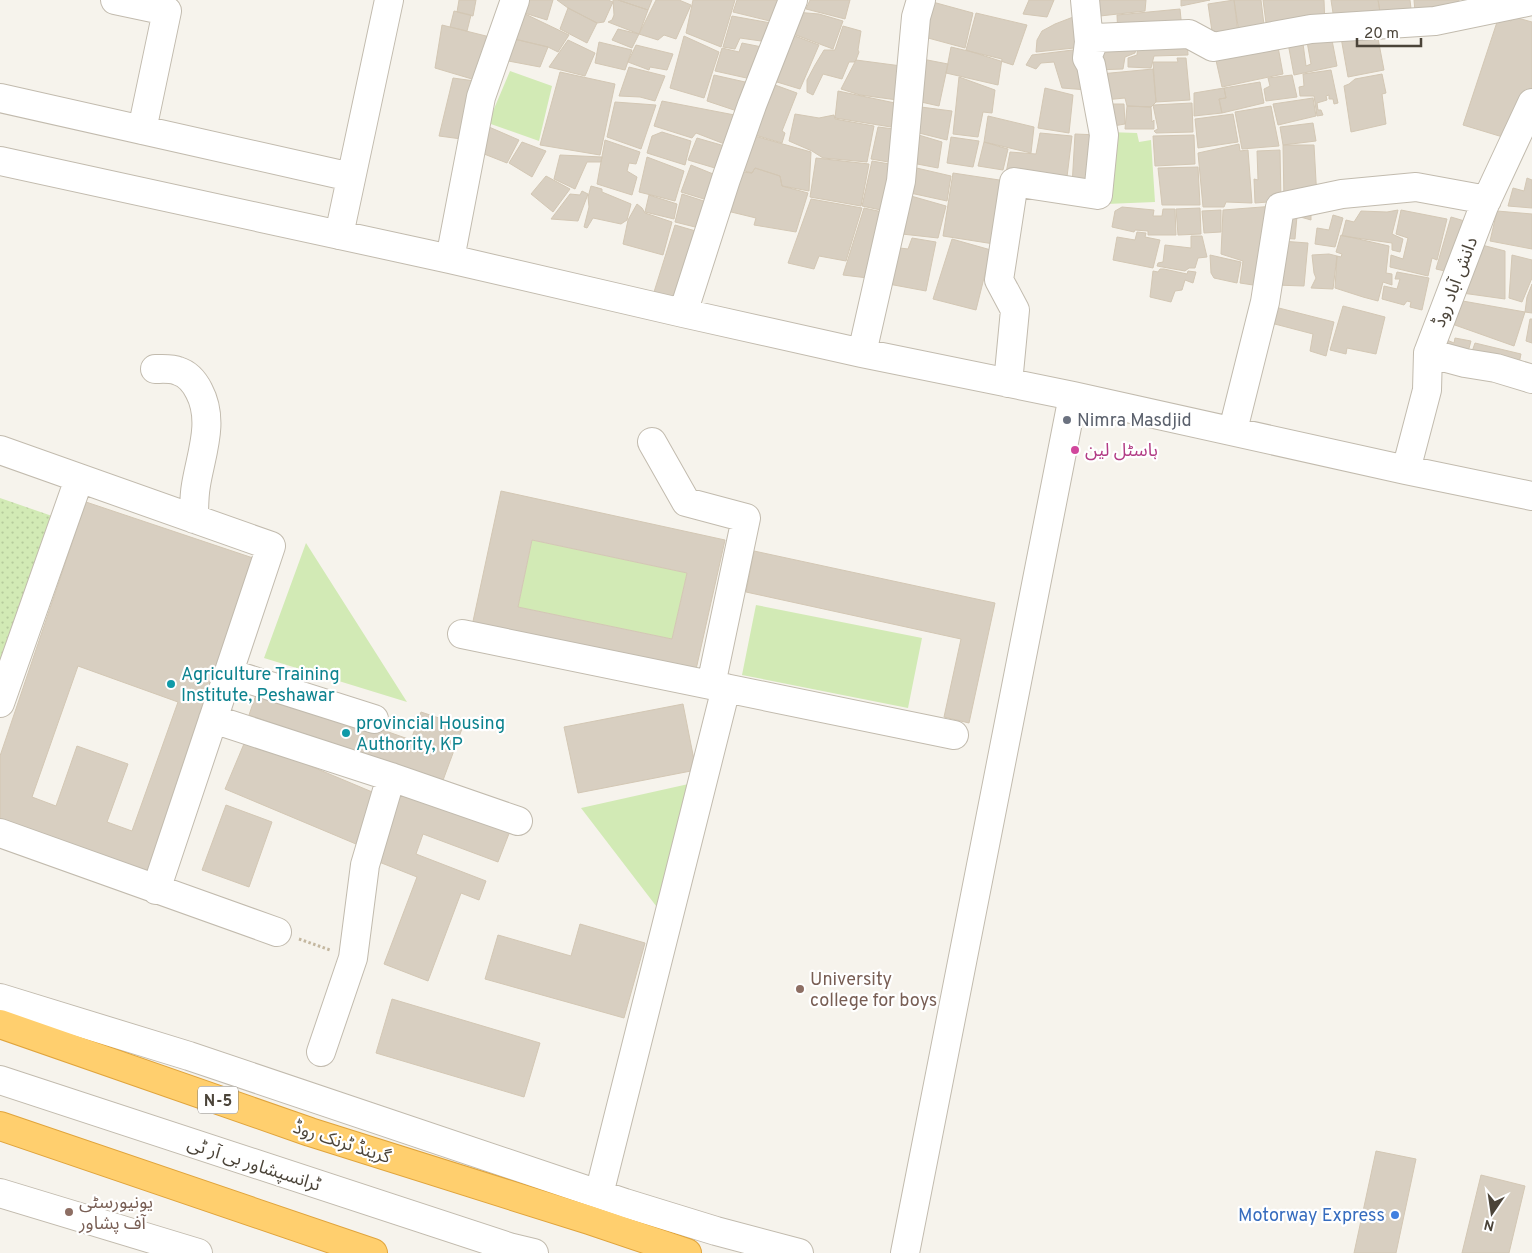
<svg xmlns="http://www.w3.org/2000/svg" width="1532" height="1253" font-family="Overpass,'Noto Sans Arabic',sans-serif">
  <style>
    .grass { fill: #d2eab5 }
    .park { fill: url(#park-dots) }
    .building { fill: #d8cfc1; stroke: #d3c7b4; fill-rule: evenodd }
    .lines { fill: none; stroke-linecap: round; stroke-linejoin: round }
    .minor-casing { stroke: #c2bbae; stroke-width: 30 }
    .highway-casing { stroke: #e0a43c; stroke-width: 30 }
    .path { stroke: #c4b79f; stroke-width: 3; stroke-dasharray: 2.5 2.5; stroke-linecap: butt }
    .minor { stroke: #fff; stroke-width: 28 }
    .highway { stroke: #ffcf6e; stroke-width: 28 }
    .worship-dot { fill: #6b7280; stroke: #fff; stroke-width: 2 }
    .hotel-dot { fill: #d1479c; stroke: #fff; stroke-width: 2 }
    .culture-dot { fill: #0f9aa8; stroke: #fff; stroke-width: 2 }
    .education-dot { fill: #8d6e63; stroke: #fff; stroke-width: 2 }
    .shop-dot { fill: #3f7fe0; stroke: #fff; stroke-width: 2 }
    .labels { text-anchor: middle; stroke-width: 4.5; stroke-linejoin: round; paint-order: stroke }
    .shield { fill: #fff; stroke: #817c74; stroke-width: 1 }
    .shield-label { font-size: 16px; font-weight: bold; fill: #4b4439 }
    .street-label { font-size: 18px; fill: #4b4439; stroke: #fff }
    .worship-label { font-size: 18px; fill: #5b616d; stroke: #fff; text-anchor: start }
    .hotel-label { font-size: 18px; fill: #b23c85; stroke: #fff; text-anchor: start }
    .culture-label { font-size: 18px; fill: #0d838f; stroke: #fff; text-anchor: start }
    .education-label { font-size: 18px; fill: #785e54; stroke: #fff; text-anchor: start }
    .shop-label { font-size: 18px; fill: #366cbe; stroke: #fff; text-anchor: end }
  </style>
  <defs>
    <pattern id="park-dots" width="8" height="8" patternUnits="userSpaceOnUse" patternTransform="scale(1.25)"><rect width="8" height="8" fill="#d2eab5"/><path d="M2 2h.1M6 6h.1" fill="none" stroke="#b6ca9c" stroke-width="1.8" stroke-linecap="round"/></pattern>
  </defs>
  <rect width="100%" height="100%" fill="#f6f3ec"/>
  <path class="grass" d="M510,71L552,86L539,141L488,123Z
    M1108,132L1137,133L1139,142L1151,140L1155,202L1106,204Z
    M532,540L687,573L672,639L518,607Z
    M306,543L407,702L264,658Z
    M756,605L922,638L908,708L742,675Z
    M693,783L663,915L581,808Z"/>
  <path class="park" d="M0,498L55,517L0,676Z"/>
  <path class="building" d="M459,0H476L473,16L457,12Z
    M526,0H553L547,20L521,12Z
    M557,0H608L613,2L604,22L597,23L568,8Z
    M613,0H618L648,10L639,34L608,22L612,20L614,15Z
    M618,0H652L648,10Z
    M656,0H679L691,5L676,39L664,35L658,40L639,34Z
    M693,0H735L721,47L686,33Z
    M737,0H792L782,24L733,12Z
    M810,0H850L845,19L806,9Z
    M1029,0H1054L1047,17L1023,14Z
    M1095,0H1146L1145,11L1100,16Z
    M1181,0H1210L1181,6Z
    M1234,0H1261L1265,33L1240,39Z
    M1234,0L1239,41L1214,45L1208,4Z
    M1263,0H1324L1325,26L1268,38Z
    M1331,0H1378L1382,23L1335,26Z
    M1378,0H1410L1412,17L1382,23Z
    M1414,0H1459L1460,12H1415Z
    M929,1L973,13L965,48L917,35Z
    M568,8L597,23L587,43L560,29Z
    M1180,9L1182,29L1118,37L1117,15Z
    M454,11L471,15L467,31L450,27Z
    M521,12L569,35L558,52L548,47L510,38Z
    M795,12L819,14L843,21L833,49L785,31Z
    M976,13L1027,25L1013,65L966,50Z
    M1081,14L1084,47L1036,52L1037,40L1042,31L1055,24Z
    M732,16L782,25L775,43L740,38L735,49L723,47Z
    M1499,16L1511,21L1514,17L1532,22V89L1514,131L1506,138L1463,125Z
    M442,25L494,38L482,82L435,68Z
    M843,26L861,31L858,50L859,52L856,60L854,62H849L842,79L823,74L813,95L807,92V80L815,65L824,50H835Z
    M1376,28L1384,70L1348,77L1340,32Z
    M618,29L639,34L632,48L612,40Z
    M787,33L819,45L800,89L767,79Z
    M1331,35L1337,66L1294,75L1287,38L1302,36L1306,66L1311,64L1306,36Z
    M684,36L719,52L704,98L670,88Z
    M1276,36L1283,74L1222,87L1213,47Z
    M510,38L548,47L540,67L503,60Z
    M1187,38L1188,55L1154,56L1151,68L1128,67V58L1137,55L1138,44Z
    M568,40L595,53L585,76L549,67Z
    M1138,40L1135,53L1125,57L1123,69L1095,70L1094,44Z
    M599,42L632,50L625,70L595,63Z
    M742,43L772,49L760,81L715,71L722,48L739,52Z
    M636,45L673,54L667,70L650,67L649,70L628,62Z
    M951,47L1002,59L998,85L946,73Z
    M1081,49L1088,90L1062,88L1054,62L1041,63L1036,69L1026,65L1032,55Z
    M917,58L948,64L939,106L912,100Z
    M1177,58H1186L1190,100L1156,102L1153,62H1178Z
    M856,60L909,67L905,101L860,95L841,89Z
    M629,67L665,76L655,101L640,97L619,96Z
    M1153,69L1156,102L1151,107L1127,106L1125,98L1104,100L1100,74Z
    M1331,70L1338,103L1334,104L1333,99H1329V95L1326,96L1327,100L1317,103L1318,110H1321L1323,115L1317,116L1314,96H1300L1299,87L1304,86L1303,74Z
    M560,72L615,84L600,155L540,145Z
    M1382,74L1386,93L1382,94L1386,124L1351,132L1344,86L1349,84L1355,79Z
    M714,75L754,84L746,114L707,101Z
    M1292,75L1297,97L1266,101L1264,89L1270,86L1268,78Z
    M959,77L995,90L992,113L983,112L978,137L953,134Z
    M453,78L482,82L469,140L439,136Z
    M764,81L797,93L782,131L785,133L782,143L748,133Z
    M1260,82L1264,103L1222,113L1219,99L1226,98L1224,88Z
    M1045,88L1073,95L1069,133L1038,128Z
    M1224,88L1226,98L1219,99L1222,113L1194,116V93Z
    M838,91L895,103L891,127L835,118Z
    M1313,98L1316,116L1278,125L1273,104Z
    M662,101L745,117L735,148L696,133L692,138L654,126Z
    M615,102L656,105L641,149L607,137Z
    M1192,103L1193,132L1156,133L1154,131L1158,129L1153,105Z
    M1104,104H1124L1125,124L1107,127Z
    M913,106L952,111L947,140L911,131Z
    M1127,106L1151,107L1152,122L1154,120V129H1125Z
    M1271,106L1279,146L1242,149L1235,112Z
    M795,114L819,118L834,115L835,119L874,126L867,162L823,158L812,151L789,141Z
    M1233,114L1238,142L1198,148L1195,119Z
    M988,116L1034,127L1031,153L984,142Z
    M1313,123L1316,141L1283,145L1280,127Z
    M489,127L519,140L507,163L479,152Z
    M878,127L902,130L900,164L871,159Z
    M662,132L691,141L685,165L647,153L652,136Z
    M912,133L942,142L938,168L912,163Z
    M1040,133L1072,136L1066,185L1006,173L1010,152L1036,154Z
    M1075,134L1099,135L1091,189L1072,186Z
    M751,135L811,152L809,191L782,186L780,176L755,168L752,173L741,170Z
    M1194,135L1195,164L1155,166L1153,136Z
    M951,137L979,141L973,167L947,163Z
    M697,138L735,149L725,171L688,160Z
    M605,140L640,152L636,164L629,163L627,171L637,177L632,195L597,184Z
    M522,142L546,151L532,177L509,163Z
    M984,142L1008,149L1003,170L978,166Z
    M1239,144L1240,151L1248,150L1252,203L1226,202L1224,207H1203L1198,153Z
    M1283,145H1314L1317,199L1284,202Z
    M1280,150L1281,201L1255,203L1254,179L1258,180L1257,151Z
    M560,155L602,157L601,162H587L575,189L554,179Z
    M647,157L684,171L675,201L639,192Z
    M816,158L869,164L861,206L810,197Z
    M872,161L901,166L890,212L862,206Z
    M691,165L723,178L717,203L681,192Z
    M908,166L951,176L947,201L901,191Z
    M1198,167L1200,205H1162L1158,168Z
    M755,168L780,176L782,186L808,193L796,232L754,225L756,218L723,210L742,172L752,173Z
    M953,173L1006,181L994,244L943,236Z
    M546,176L570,189L553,212L531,194Z
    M1527,178L1532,180V208L1508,206L1513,188L1524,191Z
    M591,186L602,189V192L631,204L627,220L621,224L593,218L587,228L584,227L589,207L588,197Z
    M582,191L588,194L578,221L551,219L570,194L580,195Z
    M682,194L716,205L707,230L675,222Z
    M904,194L946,206L938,238L893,233Z
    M649,195L677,204L674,219L645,212Z
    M811,199L862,208L846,261L819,256L814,269L788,263Z
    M637,204L642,208L645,213L672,222L663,255L623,244L628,220Z
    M1275,206L1266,287L1240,283L1243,261L1221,254L1223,210Z
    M1122,207L1154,210L1153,216H1162L1163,209H1175L1176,235H1148V231L1135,230L1134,232L1112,227L1115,211Z
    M1284,207L1311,214V220L1297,216L1295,239L1280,238Z
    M864,208L892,214L876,279L843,275Z
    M1200,208L1201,234L1178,235L1176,209Z
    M1221,210V232L1204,233L1202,211Z
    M1398,210L1392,234L1403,239L1400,252L1392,250V243L1342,236L1346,220L1354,222L1361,211L1387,212Z
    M1401,210L1447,219L1437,260L1432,258L1428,276L1390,267L1391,255L1403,259L1408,238L1396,234Z
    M1497,211L1532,214V249L1490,241Z
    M1333,215L1343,218L1335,247L1315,244L1317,228L1329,230Z
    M1451,217L1468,222L1454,273L1436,269Z
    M675,225L706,234L683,301L654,292Z
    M1137,232L1146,233L1145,237L1160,240L1153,268L1113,260L1117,237L1135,240Z
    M1341,235L1389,246L1386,273L1392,274V285L1383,282L1378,301L1363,297L1335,288L1337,256L1341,257L1342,254L1336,252Z
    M1191,236H1202L1207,257L1198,258L1195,268H1189L1185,271L1157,266L1158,263L1163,262L1165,245L1191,248Z
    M912,238L936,242L926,291L883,283L892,247L908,249Z
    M952,239L991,250L976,310L933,299Z
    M1281,241L1308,243L1304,286L1275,285Z
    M1478,244L1505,251V299L1462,293Z
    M1329,254L1337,256L1333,289L1311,288L1316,278L1314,273L1312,255Z
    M1210,255L1241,262L1237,283L1214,278L1211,273Z
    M1512,255L1532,260V278L1522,302L1509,298Z
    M1160,269H1164L1187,274L1188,271L1196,272L1193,283L1185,280L1182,290L1175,291L1171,302L1150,297L1153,271L1158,272Z
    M1397,272L1429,278L1422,310L1410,307L1411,302L1407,301L1404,305L1382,299L1384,286L1397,289L1400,279H1395Z
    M1532,284V313L1525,312L1527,297Z
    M1457,300L1525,312L1514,346L1452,324Z
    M1267,305L1334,322L1326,356L1310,351L1313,334L1267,322Z
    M1343,306L1385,317L1376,354L1347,348L1346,354L1330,350Z
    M1530,319H1532V343L1526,341Z
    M1455,338L1471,341L1465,363L1434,354L1447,340L1454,343Z
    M1475,343L1521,354L1517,373L1469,360Z
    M501,491L725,540L695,674L472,626ZM532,540L687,573L672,639L518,607Z
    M86,502L256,559L150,875L0,825V756ZM78,666L178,702L132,831L107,822L128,764L77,746L56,806L32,797Z
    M754,551L995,603L969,723L944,717L961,639L746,592Z
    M259,686L411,740L421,712L463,726L442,783L249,715Z
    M683,704L696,770L578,793L564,727Z
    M246,739L377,794L356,844L225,789Z
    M401,790L510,831L498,862L423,834L416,854L486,881L479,900L461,893L428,981L384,964L417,877L374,860Z
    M226,805L272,822L249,887L202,870Z
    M580,924L645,943L624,1018L485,979L498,935L571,956Z
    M392,999L540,1043L524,1097L376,1053Z
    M1376,1151L1416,1159L1396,1253H1354Z
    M1481,1175L1525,1186L1509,1253H1462Z"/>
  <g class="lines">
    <defs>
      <path id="minor" d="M115,0L167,11L142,130
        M1087,58L1095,38L1189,34L1213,47L1311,29L1435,21L1532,1
        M0,98L351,177
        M0,161L450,259L683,313L862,353L1073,396L1406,470L1532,496
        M339,235L389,0
        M450,259L481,97L515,0
        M683,313L726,179L752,105L793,0
        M862,353L901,181L916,17L921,0
        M1428,353L1465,363L1496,368L1532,379
        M155,369C162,369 171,368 178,371C188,374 195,383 199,391C215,421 201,454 196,485C194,496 194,508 194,519
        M1008,383L1015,310L999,280L1014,182L1098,195L1104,135L1091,65L1087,58L1089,42L1085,0
        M1233,430L1265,302L1280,207L1342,194L1416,187L1487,200
        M652,442L686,502L746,518L711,685
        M0,450L271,546L156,890
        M1406,470L1427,390L1428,353L1484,206L1532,103
        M462,634L954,735
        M229,673L374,719
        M0,703L79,479
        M213,719L391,777L518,821
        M0,833L277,932
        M0,998L189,1056L625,1203L716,1231L799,1253
        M321,1052L353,958L365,865L391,777
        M0,1080L509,1247
        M0,1193L198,1253
        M599,1194L726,688
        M525,1253L509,1247L534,1253
        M905,1253L1073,396"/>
      <path id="highway" d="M0,1024L310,1132L589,1220L687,1253
        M0,1126L373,1253"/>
    </defs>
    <use href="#minor" class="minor-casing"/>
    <use href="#highway" class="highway-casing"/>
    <path class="path" d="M299,939L330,950"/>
    <use href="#minor" class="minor"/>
    <use href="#highway" class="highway"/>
  </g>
  <circle class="worship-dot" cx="1067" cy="420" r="5"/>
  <circle class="hotel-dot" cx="1075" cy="450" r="5"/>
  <g class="culture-dot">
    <circle cx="171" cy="684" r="5"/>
    <circle cx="346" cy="733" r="5"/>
  </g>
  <g class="education-dot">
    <circle cx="800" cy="989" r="5"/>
    <circle cx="69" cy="1212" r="5"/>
  </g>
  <circle class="shop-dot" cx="1395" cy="1215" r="5"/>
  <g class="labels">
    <rect class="shield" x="198" y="1086.5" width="40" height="27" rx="4"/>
    <g class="shield-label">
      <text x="218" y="1106">N-5</text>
    </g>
    <g class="street-label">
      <text transform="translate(1455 282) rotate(-69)" y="6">دانش آباد روڈ</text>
      <text transform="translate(342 1142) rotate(18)" y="6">گرینڈ ٹرنک روڈ</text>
      <text transform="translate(254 1164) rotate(18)" y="6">ٹرانسپشاور بی آر ٹی</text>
    </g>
    <g class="worship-label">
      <text x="1077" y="426">Nimra Masdjid</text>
    </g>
    <g class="hotel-label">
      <text x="1085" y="456">ہاسٹل لین</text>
    </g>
    <g class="culture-label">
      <text x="181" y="680">Agriculture Training<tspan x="181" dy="21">Institute, Peshawar</tspan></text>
      <text x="356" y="729">provincial Housing<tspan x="356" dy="21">Authority, KP</tspan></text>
    </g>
    <g class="education-label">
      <text x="810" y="985">University<tspan x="810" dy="21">college for boys</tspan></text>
      <text x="79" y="1208">یونیورسٹی<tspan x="79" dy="21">آف پشاور</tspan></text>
    </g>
    <g class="shop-label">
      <text x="1385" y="1221">Motorway Express</text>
    </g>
  </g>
  <g transform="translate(1492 1213) rotate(193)" stroke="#ffffff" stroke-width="4" paint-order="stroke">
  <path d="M0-4L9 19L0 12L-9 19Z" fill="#4b4439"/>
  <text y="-8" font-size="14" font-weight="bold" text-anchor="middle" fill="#4b4439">N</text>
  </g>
  <path d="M1357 38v8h64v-8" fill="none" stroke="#4b4439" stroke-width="2.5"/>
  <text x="1364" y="38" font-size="15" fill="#4b4439" stroke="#ffffff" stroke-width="4" paint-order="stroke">20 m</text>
</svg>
